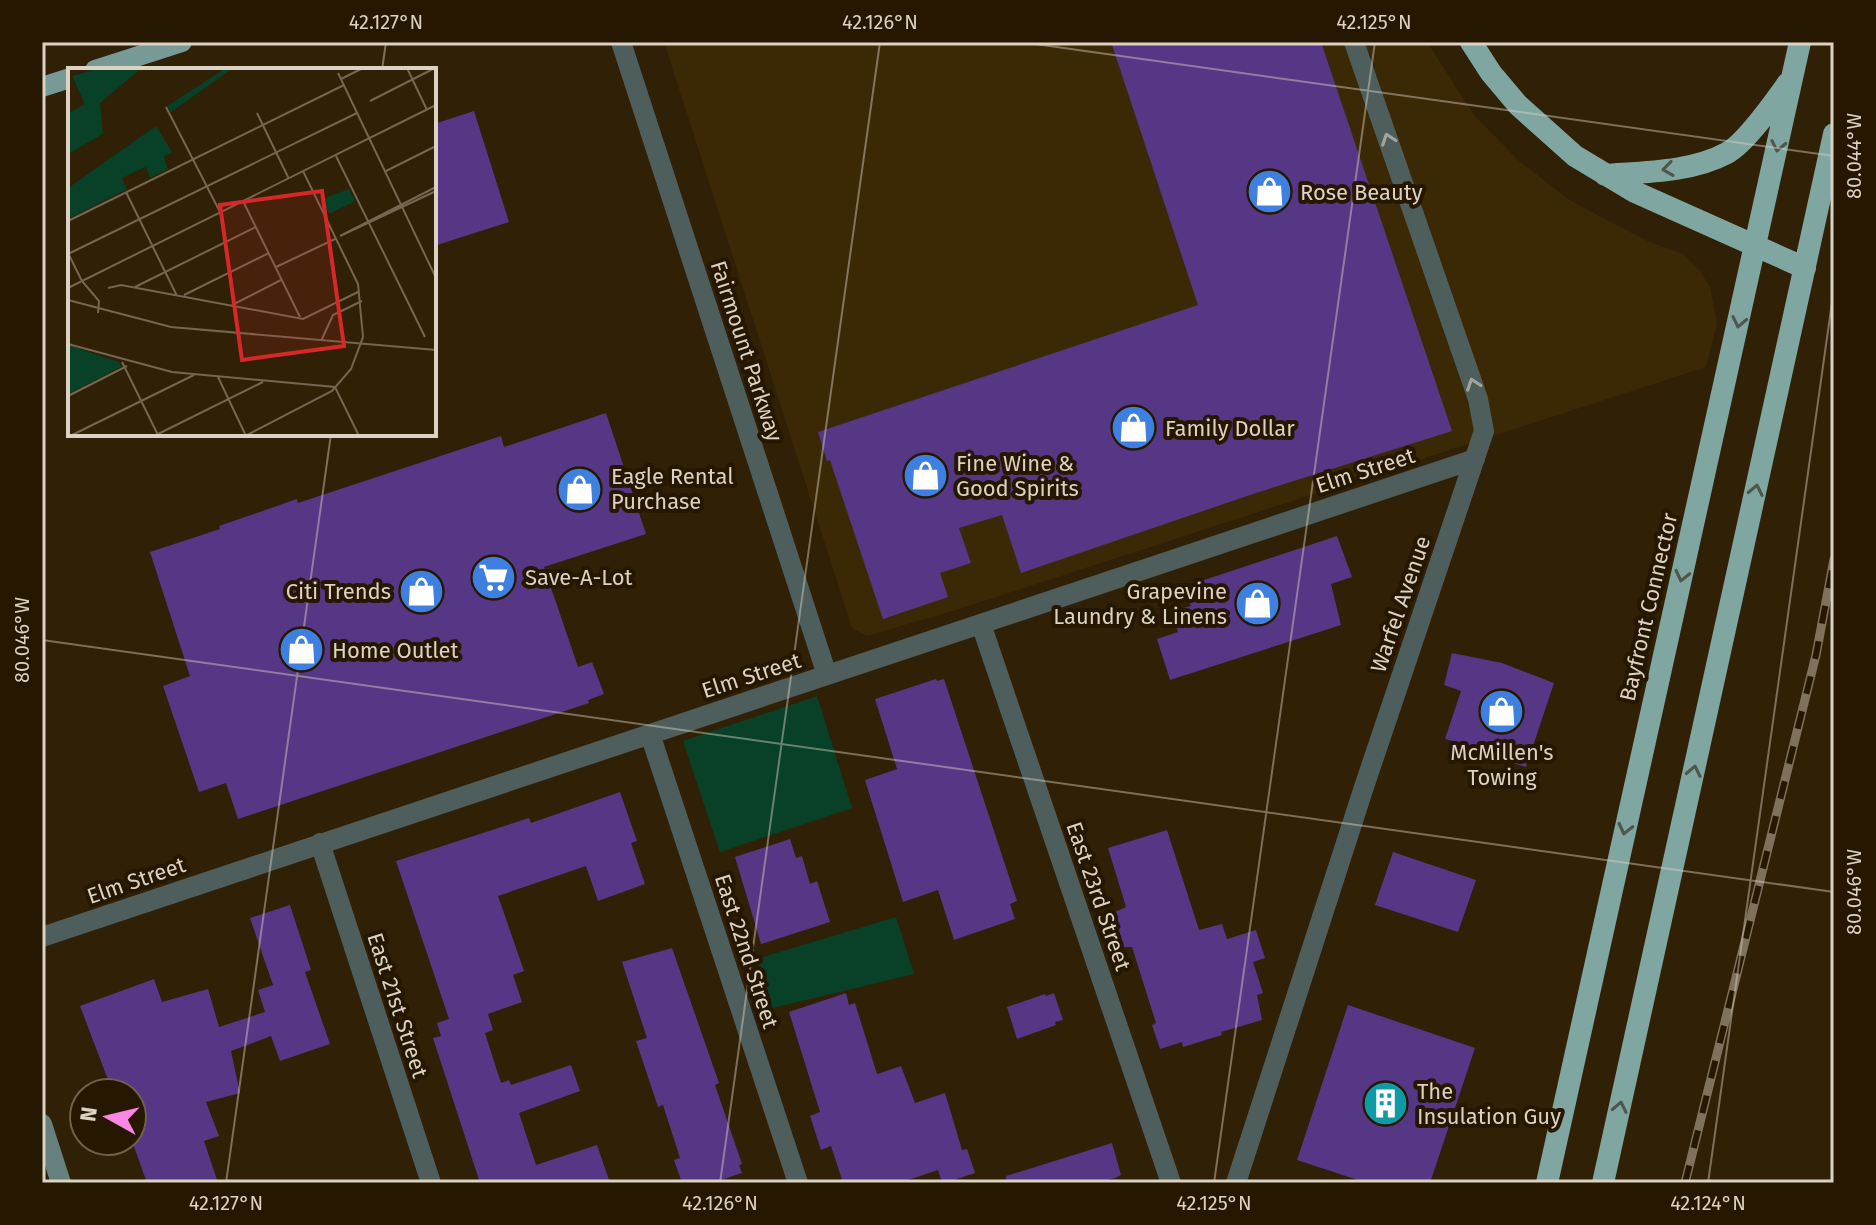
<svg xmlns="http://www.w3.org/2000/svg" width="1876" height="1225" font-family="'Fira Sans',sans-serif">
  <style>
    .built { fill: #3b2906 }
    .green { fill: #084127 }
    .building { fill: #563785 }
    .lines { fill: none; stroke-linecap: round; stroke-linejoin: round }
    .minor { stroke: #4e5e5d; stroke-width: 20 }
    .secondary { stroke: #66807d; stroke-width: 20 }
    .primary { stroke: #789a96; stroke-width: 20 }
    .trunk { stroke: #80a6a2; stroke-width: 22 }
    .rail-casing { stroke: #7e725d; stroke-width: 9 }
    .rail { stroke: #251700; stroke-width: 6; stroke-dasharray: 18; stroke-linecap: butt }
    .oneway { stroke: #a3a49a }
    .oneway2 { stroke: #4e5749 }
    .ticks { fill: none; stroke: #dbd2c3; stroke-width: 2; stroke-opacity: 0.45 }
    .labels { text-anchor: middle; stroke-width: 8; stroke-linejoin: round; paint-order: stroke }
    .poi-label { font-size: 22px; fill: #dbd2c3; stroke: #251700; text-anchor: start }
    .street-label { font-size: 22px; fill: #dbd2c3; stroke: #251700 }
    .inset-road { fill: none; stroke: #746752; stroke-width: 2 }
    .view { fill: #d62828; fill-opacity: 0.15; stroke: #d62828; stroke-width: 4 }
    .inset-edge { fill: none; stroke: #dbd2c3; stroke-width: 4 }
    .neatline { fill: none; stroke: #dbd2c3; stroke-width: 3 }
    .ticks-label { font-size: 20px; text-anchor: middle; fill: #dbd2c3 }
  </style>
  <rect width="100%" height="100%" fill="#2f2006"/>
  <path class="built" d="M664,42H1427L1474,115L1518,160L1571,201L1647,241L1683,254L1700,271L1710,287L1717,323L1706,367L956,610L867,636L852,628Z"/>
  <path class="green" d="M817,696L852,808L720,852L683,741Z
    M896,917L914,974L773,1008L756,959Z"/>
  <path class="building" d="M1111,42H1321L1452,431L1253,494L1021,573L1002,515L959,528L971,563L940,573L948,597L883,619L830,460L827,461L818,432L1198,305Z
    M474,111L509,222L434,246V124Z
    M606,413L646,534L544,567L578,667L592,662L604,694L588,700L589,703L238,819L226,783L199,792L163,686L190,676L150,552L220,529L219,526L297,499L298,503L501,436L504,447Z
    M1337,536L1352,577L1331,584L1341,625L1170,680L1157,639L1178,632L1171,612L1191,606L1183,587Z
    M1452,653L1502,663L1554,683L1526,767L1497,758L1472,746L1445,739L1461,691L1444,685Z
    M936,679L937,681L944,679L1017,901L1010,904L1015,919L954,940L938,890L903,902L865,780L897,769L875,699Z
    M620,792L637,841L631,843L645,884L598,901L586,866L498,896L524,971L513,975L522,1002L488,1014L493,1030L485,1033L501,1083L509,1080L511,1085L571,1065L580,1091L519,1113L536,1165L597,1145L610,1183H480L433,1038L441,1036L437,1023L449,1019L396,861L529,818L531,823Z
    M1167,830L1199,930L1222,924L1227,939L1256,930L1265,958L1253,962L1263,993L1257,995L1262,1020L1221,1032L1222,1035L1183,1047L1182,1042L1160,1049L1152,1025L1156,1023L1132,947H1124L1113,913L1126,907L1108,848Z
    M790,839L796,858L802,856L810,884L817,881L830,922L761,944L735,857Z
    M1393,852L1476,880L1458,932L1375,905Z
    M290,905L311,970L305,972L330,1044L280,1061L271,1036L231,1051L240,1093L206,1102L219,1136L204,1141L218,1183H147L132,1141V1093H113L80,1006L154,979L162,1002L208,989L219,1027L265,1012L258,990L273,985L250,918Z
    M672,948L719,1083L715,1085L742,1164L739,1165L742,1173L712,1183H682L674,1160L680,1158L663,1105L658,1107L636,1041L647,1038L622,962Z
    M846,993L849,1005L855,1003L877,1074L901,1066L915,1103L945,1093L962,1150L967,1149L975,1173L945,1183H942L938,1170L899,1183H843L831,1146L821,1150L810,1116L820,1112L789,1012Z
    M1054,993L1063,1020L1055,1022L1056,1025L1017,1039L1007,1007L1045,994L1046,996Z
    M1348,1005L1475,1048L1430,1183H1367L1297,1160Z
    M1112,1143L1121,1175L1115,1178L1098,1183H1007L1006,1176Z"/>
  <g class="lines">
    <path class="minor" d="M621,42L827,675
      M981,624L1171,1183
      M650,734L798,1183
      M320,843L431,1183
      M42,937L1475,459
      M1236,1183L1364,787L1484,431L1478,399L1354,42"/>
    <path class="secondary" d="M42,1124L61,1183"/>
    <path class="primary" d="M95,70L182,42
      M42,87L70,78"/>
    <path class="trunk" d="M1471,42L1491,73L1518,105L1575,156L1635,192L1805,268
      M1605,175C1645,172 1692,172 1727,153C1746,143 1775,101 1788,83
      M1547,1183L1800,42
      M1603,1183L1834,134"/>
    <defs>
      <path id="rail" d="M1685,1183L1816,655L1834,559"/>
    </defs>
    <use href="#rail" class="rail-casing"/>
    <use href="#rail" class="rail"/>
  </g>
  <defs><path id="oneway-chevron" d="M-2-3.5L2.5 0L-2 3.5" fill="none" stroke-width="1.6" stroke-linecap="round" stroke-linejoin="round" transform="scale(2)"/></defs>
  <g class="oneway">
    <use href="#oneway-chevron" transform="translate(1388 139) rotate(-109)"/>
    <use href="#oneway-chevron" transform="translate(1473 384) rotate(-109)"/>
  </g>
  <g class="oneway2">
    <use href="#oneway-chevron" transform="translate(1778 146) rotate(102)"/>
    <use href="#oneway-chevron" transform="translate(1668 169) rotate(172)"/>
    <use href="#oneway-chevron" transform="translate(1739 322) rotate(102)"/>
    <use href="#oneway-chevron" transform="translate(1756 490) rotate(-78)"/>
    <use href="#oneway-chevron" transform="translate(1682 576) rotate(103)"/>
    <use href="#oneway-chevron" transform="translate(1694 771) rotate(-78)"/>
    <use href="#oneway-chevron" transform="translate(1625 829) rotate(103)"/>
    <use href="#oneway-chevron" transform="translate(1620 1107) rotate(-78)"/>
  </g>
  <path class="ticks" d="M1021,42L1834,156M382,70L386,42M42,640L1834,892M226,1183L331,434M720,1183L880,42M1214,1183L1375,42M1708,1183L1834,288"/>
  <defs>
    <symbol id="shop-disc" viewBox="-11 -11 22 22"><circle r="9.5" fill="#3f7fe0" stroke="#251700"/><path d="M-5-2.5h2.3a2.7 3.5 0 0 1 5.4 0H5L5.5 6h-11ZM-1.5-2.5h3a1.5 2.3 0 0 0-3 0Z" fill="#fff"/></symbol>
    <symbol id="supermarket-disc" viewBox="-11 -11 22 22"><circle r="9.5" fill="#3f7fe0" stroke="#251700"/><path d="M-6-5.5h2.5l.6 2H6L4.5 2H-2.5L-4.4-4H-6ZM-1.5 3.2a1.3 1.3 0 1 0 .1 0ZM3 3.2a1.3 1.3 0 1 0 .1 0Z" fill="#fff"/></symbol>
    <symbol id="building-disc" viewBox="-11 -11 22 22"><circle r="9.5" fill="#0f9aa8" stroke="#251700"/><path d="M-4-6H4V6H1V3H-1V6H-4ZM-2.5-4.3h1.7v1.8h-1.7ZM.8-4.3h1.7v1.8H.8ZM-2.5-1h1.7V.8h-1.7ZM.8-1h1.7V.8H.8Z" fill="#fff"/></symbol>
  </defs>
  <g fill-rule="evenodd">
    <use href="#shop-disc" x="1244" y="166" width="51" height="51"/>
    <use href="#shop-disc" x="1108" y="402" width="51" height="51"/>
    <use href="#shop-disc" x="900" y="450" width="51" height="51"/>
    <use href="#shop-disc" x="554" y="464" width="51" height="51"/>
    <use href="#supermarket-disc" x="468" y="552" width="51" height="51"/>
    <use href="#shop-disc" x="396" y="566" width="51" height="51"/>
    <use href="#shop-disc" x="1232" y="578" width="51" height="51"/>
    <use href="#shop-disc" x="276" y="624" width="51" height="51"/>
    <use href="#shop-disc" x="1476" y="686" width="51" height="51"/>
    <use href="#building-disc" x="1360" y="1078" width="51" height="51"/>
  </g>
  <g class="labels">
    <g class="poi-label">
      <text x="1300" y="200">Rose Beauty</text>
      <text x="1165" y="436">Family Dollar</text>
      <text x="956" y="471">Fine Wine &amp;<tspan x="956" dy="25">Good Spirits</tspan></text>
      <text x="611" y="484">Eagle Rental<tspan x="611" dy="25">Purchase</tspan></text>
      <text x="525" y="585">Save-A-Lot</text>
      <text x="391" y="599" text-anchor="end">Citi Trends</text>
      <text x="1227" y="599" text-anchor="end">Grapevine<tspan x="1227" dy="25">Laundry &amp; Linens</tspan></text>
      <text x="332" y="658">Home Outlet</text>
      <text x="1502" y="760" text-anchor="middle">McMillen's<tspan x="1502" dy="25">Towing</tspan></text>
      <text x="1417" y="1099">The<tspan x="1417" dy="25">Insulation Guy</tspan></text>
    </g>
    <g class="street-label">
      <text transform="translate(747 351) rotate(72)" y="8">Fairmount Parkway</text>
      <text transform="translate(1365 470) rotate(-18)" y="8">Elm Street</text>
      <text transform="translate(1400 604) rotate(-71)" y="8">Warfel Avenue</text>
      <text transform="translate(1648 607) rotate(-77)" y="8">Bayfront Connector</text>
      <text transform="translate(751 675) rotate(-18)" y="8">Elm Street</text>
      <text transform="translate(136 880) rotate(-19)" y="8">Elm Street</text>
      <text transform="translate(1099 896) rotate(71)" y="8">East 23rd Street</text>
      <text transform="translate(747 951) rotate(72)" y="8">East 22nd Street</text>
      <text transform="translate(398 1005) rotate(72)" y="8">East 21st Street</text>
    </g>
  </g>
  <g transform="translate(68 68)">
    <rect width="368" height="368" fill="#2f2006"/>
    <path d="M31,0H74L32,35L35,66L0,86V45L17,36L4,8ZM158,0H165L103,44L99,38ZM88,58L104,84L96,89L100,101L82,110L78,99L66,104L54,110L59,121L0,151V120ZM281,121L287,133L261,146L254,131ZM0,277L51,294L53,299L0,326Z" fill="#084127"/>
    <path class="inset-road" d="M339,0L359,42M270,5L368,210M273,11L295,0M302,33L367,0M98,39L152,144M189,45L221,111M268,88L357,269M318,103L368,78M368,119L272,168L368,123M58,124L109,228M175,133L232,249M0,153L276,17M0,186L289,45M1,187L14,213M208,199L267,171M14,213L31,233L30,245M67,219L188,159M0,220L368,37M40,220L53,217L235,251L290,224M116,227L201,185M0,232L103,259L368,282M164,237L213,212M253,273L265,247L294,233M0,276L104,304L267,319L291,368M54,294L90,367M150,309L178,368M0,328L59,298M2,368L126,307M86,368L195,314M177,368L264,323L283,301L295,269L290,216L235,103"/>
    <path class="view" d="M254,123L276,278L174,292L152,137Z"/>
    <rect width="368" height="368" class="inset-edge"/>
  </g>
  <rect width="1876" height="1225" fill="none" stroke="#251700" stroke-width="88"/>
  <g transform="translate(108 1117) rotate(278)"><circle r="38" fill="#251700" stroke="#6e624e" stroke-width="2"/>
  <path d="M0-6L14 30L0 20L-14 30Z" fill="#fb87e5"/>
  <text y="-12" font-size="22" font-weight="bold" text-anchor="middle" fill="#dbd2c3">N</text>
  </g>
  <rect x="44" y="44" width="1788" height="1137" class="neatline"/>
  <g class="ticks-label">
    <text x="386" y="29">42.127°N</text>
    <text x="880" y="29">42.126°N</text>
    <text x="1374" y="29">42.125°N</text>
    <text transform="translate(1854 156) rotate(-90)" y="7">80.044°W</text>
    <text transform="translate(22 640) rotate(-90)" y="7">80.046°W</text>
    <text transform="translate(1854 892) rotate(-90)" y="7">80.046°W</text>
    <text x="226" y="1210">42.127°N</text>
    <text x="720" y="1210">42.126°N</text>
    <text x="1214" y="1210">42.125°N</text>
    <text x="1708" y="1210">42.124°N</text>
  </g>
</svg>
